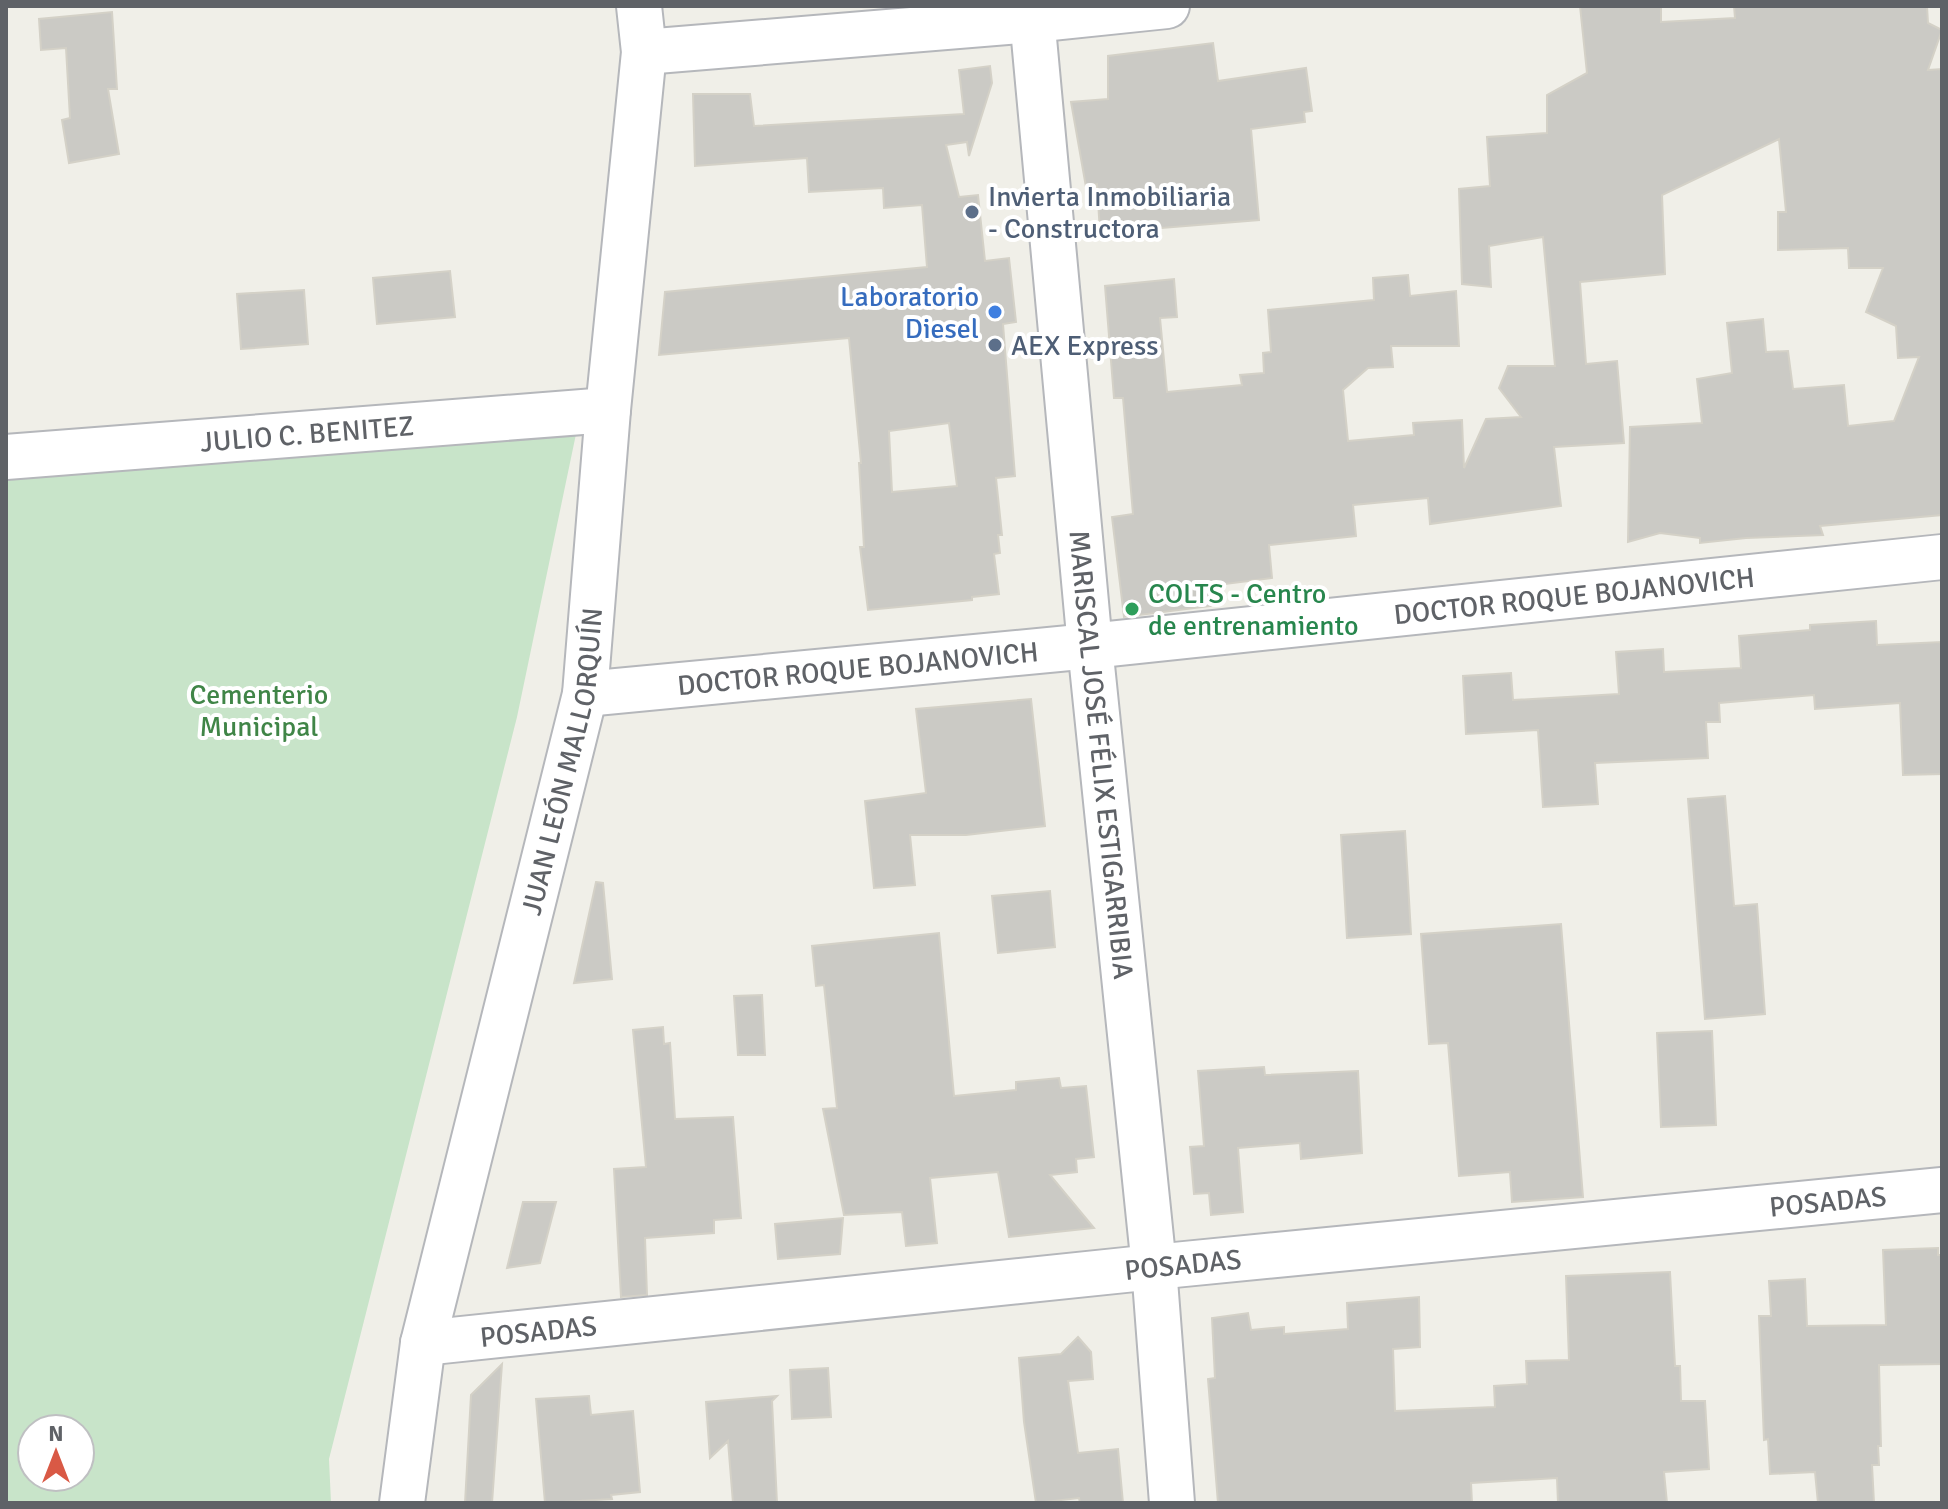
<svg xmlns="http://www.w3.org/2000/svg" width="1948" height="1509" font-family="Signika,sans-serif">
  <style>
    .green { fill: #c8e4c9; fill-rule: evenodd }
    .building { fill: #cbcac5; stroke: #d4d1c7; stroke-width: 2; fill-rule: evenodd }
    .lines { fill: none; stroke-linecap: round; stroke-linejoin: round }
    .minor-casing { stroke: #b5b7bb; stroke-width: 48 }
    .minor { stroke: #fff; stroke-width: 44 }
    .service-dot { fill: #5c6f8a; stroke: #fff; stroke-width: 3 }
    .shop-dot { fill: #3f7fe0; stroke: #fff; stroke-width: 3 }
    .leisure-dot { fill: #2e9e5b; stroke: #fff; stroke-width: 3 }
    .labels { text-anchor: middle; stroke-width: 8; stroke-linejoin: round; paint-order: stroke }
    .service-label { font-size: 28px; fill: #4e5e75; stroke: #fff; text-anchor: start }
    .shop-label { font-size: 28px; fill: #366cbe; stroke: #fff; text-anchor: end }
    .street-label { font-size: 28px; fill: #5f6267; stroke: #fff }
    .leisure-label { font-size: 28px; fill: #27864d; stroke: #fff; text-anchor: start }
    .park-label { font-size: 28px; fill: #408547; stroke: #fff }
  </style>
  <rect width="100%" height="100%" fill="#f0efe8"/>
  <path class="green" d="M576,434L517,717L329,1459L331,1503H6V476ZM32,1429H80V1477H32Z"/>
  <path class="building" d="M1580,6H1661V22L1735,18L1734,6H1927L1928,23L1942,30L1928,70L1942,69V515L1820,526L1823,535L1746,538L1700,543V538L1660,533L1628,542L1630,427L1702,423L1697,379L1732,373L1727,323L1763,319L1766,352L1788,351L1793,389L1844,385L1848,426L1894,421L1919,357L1898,358L1896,326L1866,312L1883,268H1849L1848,248L1778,250V212H1786L1779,139L1662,195L1665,274L1580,282L1586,364L1617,361L1624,443L1554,447L1561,506L1430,524L1428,498L1353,505L1356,536L1269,545L1272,578L1209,586L1211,606L1124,617L1112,517L1133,514L1123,398H1114L1105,286L1174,279L1177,317L1160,318L1167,392L1242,385L1240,375L1264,373L1263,353L1271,352L1268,310L1374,300L1373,278L1408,275L1410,296L1456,291L1459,346H1391L1393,367L1368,368L1343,390L1348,441L1414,435L1413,423L1462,420L1464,468L1486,419L1521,417L1499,388L1508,366H1555L1543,237L1489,246L1491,287L1462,284L1459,189L1490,186L1487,137L1547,133V95L1587,73Z
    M112,12L117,89H108L119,154L69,163L62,120L70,118L66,48L41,50L39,19Z
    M1213,43L1218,81L1306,68L1312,111L1304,112L1305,122L1251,129L1259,220L1100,233L1097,184L1086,187L1071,102L1108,99V56Z
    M990,66L992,83L969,156L967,142L946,145L959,197L978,195L985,261L1009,258L1016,322L1003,324L1015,476L996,478L1002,535H998L1000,553L994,554L999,594L972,597V600L868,610L860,547H864L859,463H861L849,338L659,355L665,292L927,267L922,205L884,208L883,188L809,192L807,158L695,166L693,94H750L754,126L964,114L959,70ZM949,423L957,486L892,492L889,431Z
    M450,271L455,317L377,324L373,278Z
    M304,290L308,344L241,349L237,294Z
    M1876,621L1877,645L1942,642V774L1903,775L1900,703L1815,709L1814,695L1719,703L1720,722H1706L1708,758L1595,763L1598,804L1543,807L1538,730L1466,734L1463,676L1511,673L1513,700L1619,694L1616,652L1663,649L1664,672L1741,668L1739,636L1810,630V625Z
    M1031,699L1045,826L966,835H910L915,885L874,888L865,801L926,793L916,709Z
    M1725,796L1734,906L1757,904L1765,1014L1705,1019L1688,799Z
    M1405,831L1411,934L1347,938L1341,835Z
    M596,882L603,883L612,979L574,983Z
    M1050,891L1055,947L998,953L992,896Z
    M1561,924L1583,1197L1512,1202L1510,1172L1459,1176L1448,1043L1429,1044L1421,934Z
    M939,933L954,1096L1016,1090V1082L1059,1078L1061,1088L1086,1086L1094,1157L1076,1159L1077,1172L1050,1175L1094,1228L1009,1237L998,1172L930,1178L937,1243L906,1246L902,1212L844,1215L823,1109L837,1108L824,985L816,986L812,946Z
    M762,995L765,1055H738L734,996Z
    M663,1027L664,1044L670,1043L675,1119L733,1117L741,1218L714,1220V1233L645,1238L647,1295L621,1297L614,1169L646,1167L633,1030Z
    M1712,1031L1716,1125L1661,1127L1657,1033Z
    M1264,1067L1265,1075L1358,1071L1362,1153L1301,1159L1300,1143L1238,1148L1243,1212L1211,1215L1209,1193L1194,1194L1190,1147L1204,1146L1198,1071Z
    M523,1202H556L540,1263L507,1268Z
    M843,1218L840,1254L778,1259L775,1224Z
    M1938,1248V1255H1942V1364L1879,1365L1881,1446H1878L1879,1465H1872L1874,1503H1818L1815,1472L1770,1474L1768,1439L1764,1440L1759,1316H1771L1769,1281L1805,1279L1807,1326L1886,1325L1883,1250Z
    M1670,1272L1675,1366H1680L1681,1401H1705L1709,1469L1664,1472L1667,1503H1558L1557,1478L1471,1483L1472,1503H1218L1208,1379L1215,1378L1212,1318L1248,1313L1251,1330L1284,1327V1334L1348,1329L1347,1303L1419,1297L1420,1347L1393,1349L1395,1411L1495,1407L1494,1386L1527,1384L1526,1361L1569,1360L1566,1276Z
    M1078,1337L1091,1352L1093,1379L1068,1381L1078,1453L1118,1449L1123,1503H1080L1079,1498L1036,1503L1024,1422L1019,1358L1061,1354Z
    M502,1364L492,1503H465L471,1395Z
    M828,1368L831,1417L792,1419L790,1370Z
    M589,1396L591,1415L633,1411L640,1492L611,1495L612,1499L545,1503L536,1399Z
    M777,1396L772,1401L777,1503H733L728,1441L710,1458L706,1402Z"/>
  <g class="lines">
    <defs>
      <g id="minor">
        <path id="s1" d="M1031,6L1090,646L1154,1267L1172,1503"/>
        <path d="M644,52L1032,20L1167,6"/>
        <path id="s2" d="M6,457L608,410"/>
        <path id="s3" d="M585,694L1090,646L1942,557"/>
        <path id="s4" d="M423,1343L1154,1267L1942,1190"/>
        <path id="s5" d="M402,1503L423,1343L585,694L608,410L644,52L639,6"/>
      </g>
    </defs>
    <use href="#minor" class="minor-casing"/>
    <use href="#minor" class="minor"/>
  </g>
  <g class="service-dot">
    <circle cx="972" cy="212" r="8"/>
    <circle cx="995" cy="345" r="8"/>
  </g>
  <circle class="shop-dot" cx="995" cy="312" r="8"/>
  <circle class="leisure-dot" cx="1132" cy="609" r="8"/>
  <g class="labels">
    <g class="service-label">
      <text x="988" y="206">Invierta Inmobiliaria<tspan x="988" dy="32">- Constructora</tspan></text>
      <text x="1011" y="355">AEX Express</text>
    </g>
    <g class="shop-label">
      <text x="979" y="306">Laboratorio<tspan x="979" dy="32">Diesel</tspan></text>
    </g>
    <g class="street-label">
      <text dy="10" stroke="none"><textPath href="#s2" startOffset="302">JULIO C. BENITEZ</textPath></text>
      <text dy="10" stroke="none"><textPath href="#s3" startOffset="994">DOCTOR ROQUE BOJANOVICH</textPath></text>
      <text dy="10" stroke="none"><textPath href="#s3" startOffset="274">DOCTOR ROQUE BOJANOVICH</textPath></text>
      <text dy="10" stroke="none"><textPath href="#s1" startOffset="752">MARISCAL JOSÉ FÉLIX ESTIGARRIBIA</textPath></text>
      <text dy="10" stroke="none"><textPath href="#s5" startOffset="760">JUAN LEÓN MALLORQUÍN</textPath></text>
      <text dy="10" stroke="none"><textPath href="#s4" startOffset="1412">POSADAS</textPath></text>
      <text dy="10" stroke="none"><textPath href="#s4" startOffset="764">POSADAS</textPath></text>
      <text dy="10" stroke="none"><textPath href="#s4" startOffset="116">POSADAS</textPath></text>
    </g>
    <g class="leisure-label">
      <text x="1148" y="603">COLTS - Centro<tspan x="1148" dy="32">de entrenamiento</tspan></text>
    </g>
    <g class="park-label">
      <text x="259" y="704">Cementerio<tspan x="259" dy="32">Municipal</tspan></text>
    </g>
  </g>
  <rect width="1948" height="1509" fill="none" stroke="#5f6267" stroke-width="16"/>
  <g transform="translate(56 1453)"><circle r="38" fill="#ffffff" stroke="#bfc0c2" stroke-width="2"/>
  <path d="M0-6L14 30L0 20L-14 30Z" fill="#d95945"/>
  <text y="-12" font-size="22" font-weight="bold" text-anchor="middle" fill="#5f6267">N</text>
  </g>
</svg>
